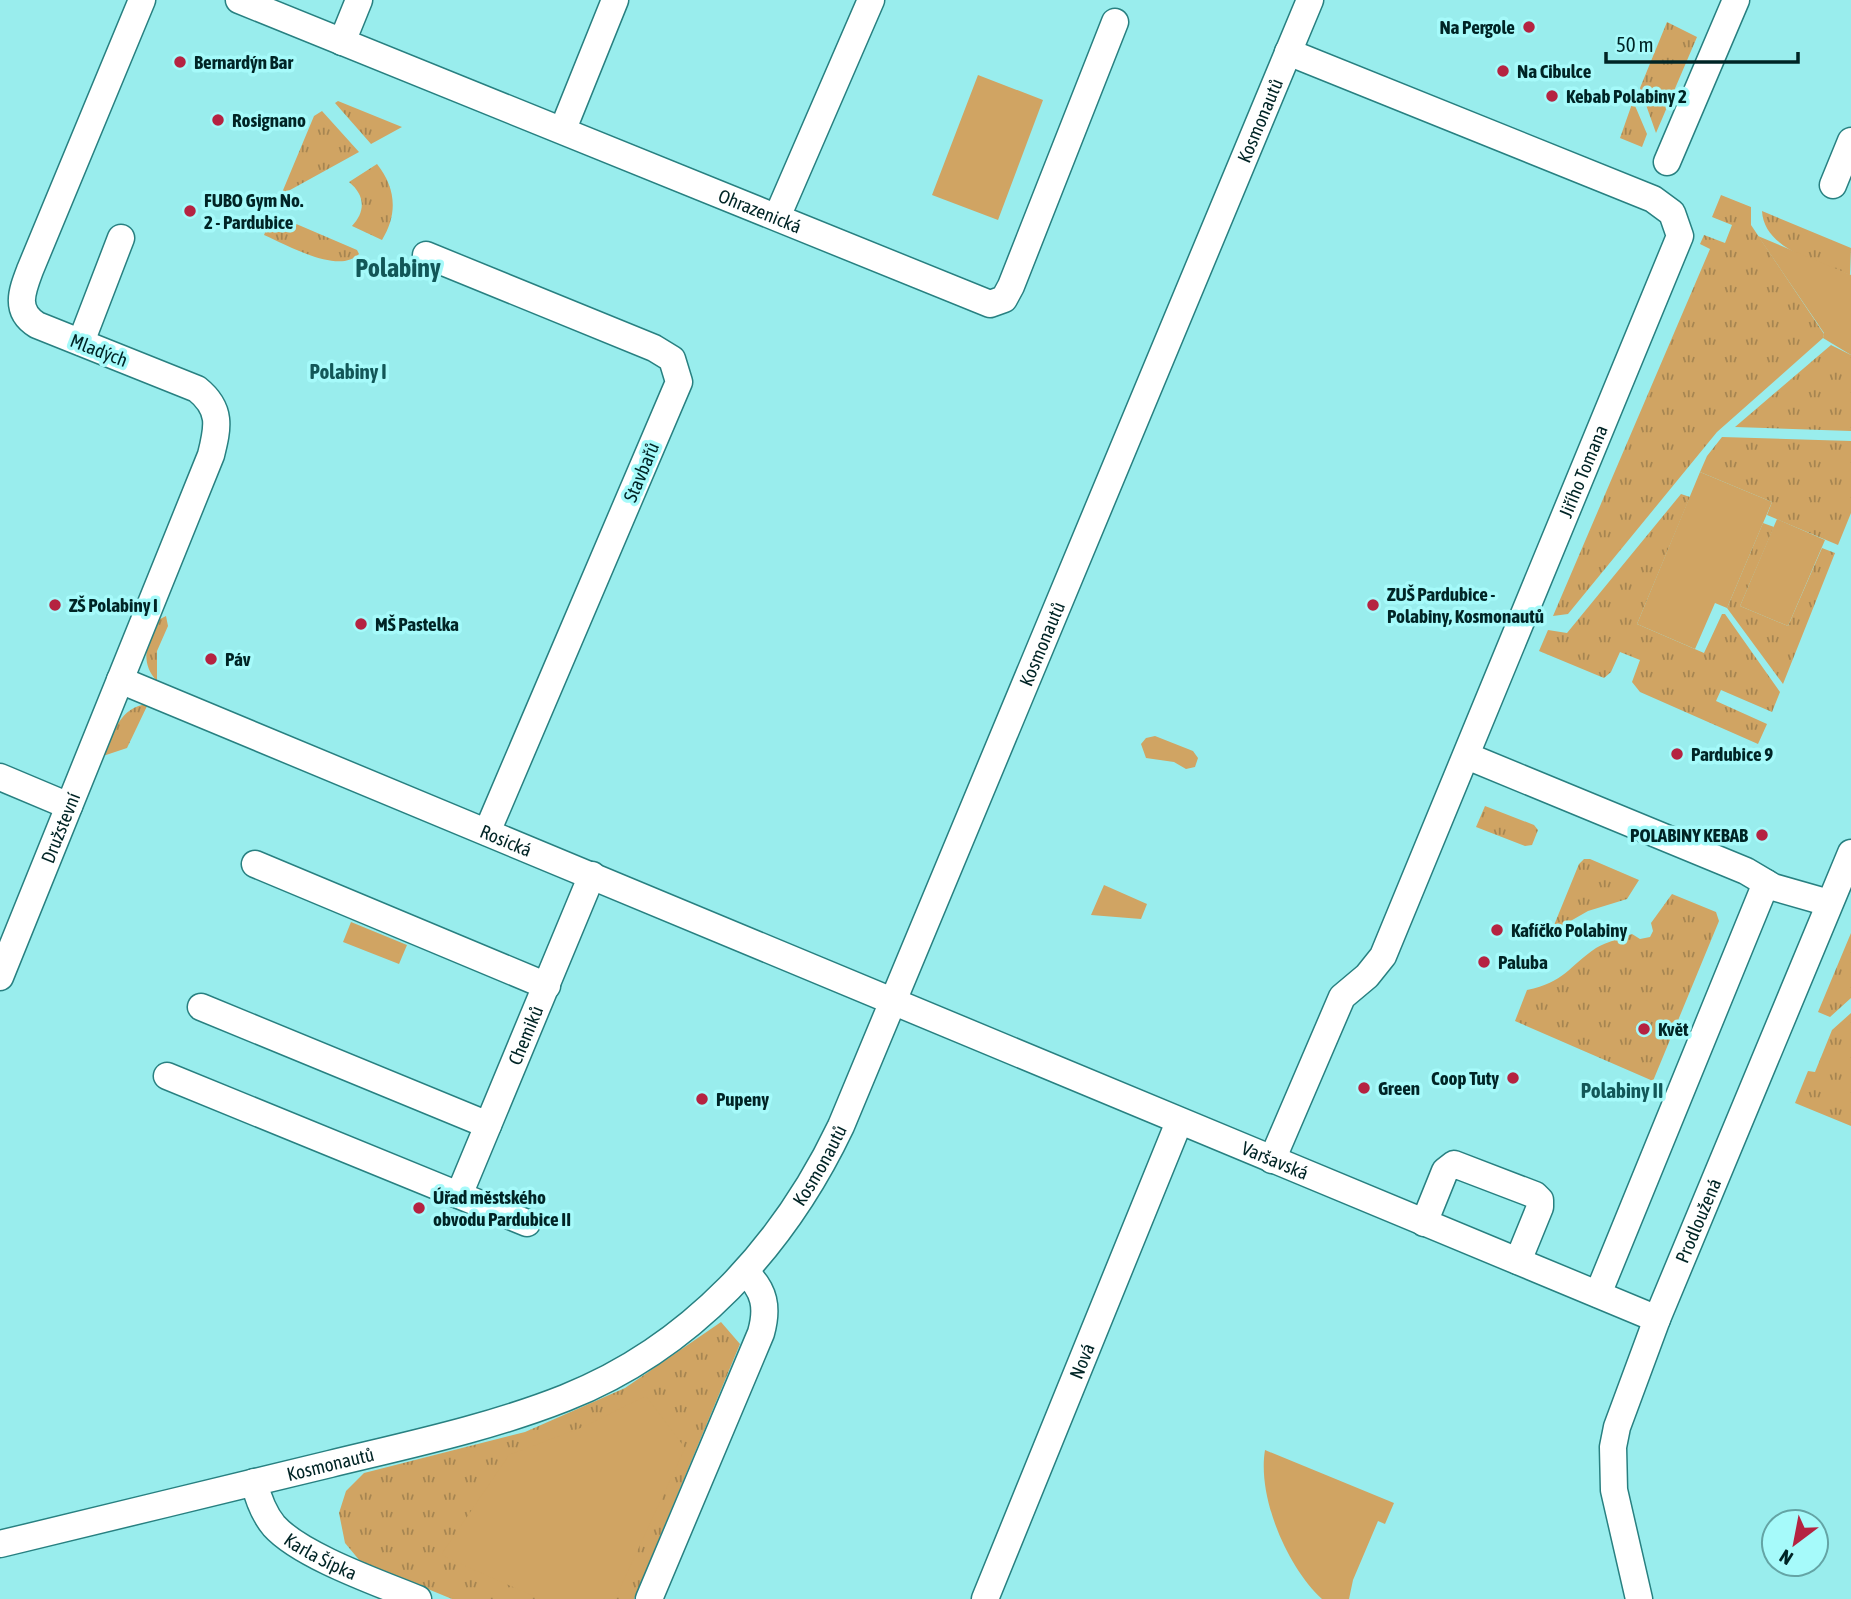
<svg xmlns="http://www.w3.org/2000/svg" width="1851" height="1599" font-family="'Asap Condensed',sans-serif">
  <style>
    .grass { fill: url(#grass-tufts) }
    .park { fill: #d0a463 }
    .lines { fill: none; stroke-linecap: round; stroke-linejoin: round }
    .minor-casing { stroke: #288081; stroke-width: 29 }
    .minor { stroke: #fff; stroke-width: 26 }
    .poi-dot { fill: #b52341; stroke: #a6fafa; stroke-width: 2.5 }
    .labels { text-anchor: middle; stroke-width: 7; stroke-linejoin: round; paint-order: stroke }
    .poi-label { font-size: 19px; font-weight: bold; fill: #002425; stroke: #a6fafa; text-anchor: start }
    .street-label { font-size: 19px; fill: #002425; stroke: #a6fafa }
    .neighbourhood-label { font-size: 21px; font-weight: bold; fill: #125758; stroke: #a6fafa }
    .district-label { font-size: 26px; font-weight: bold; fill: #125758; stroke: #a6fafa }
  </style>
  <defs>
    <pattern id="grass-tufts" width="24" height="20" patternUnits="userSpaceOnUse" patternTransform="scale(1.75)"><rect width="24" height="20" fill="#d0a463"/><path d="M3 7l-1-3M5 7V3M7 7l1-3M15 17l-1-3M17 17v-4M19 17l1-3" fill="none" stroke="#a68551"/></pattern>
  </defs>
  <rect width="100%" height="100%" fill="#99eded"/>
  <path class="grass" d="M1667,22L1697,37L1656,133L1640,88Z
    M338,101L402,127L371,144L335,103Z
    M1633,101L1647,134L1642,147L1620,138Z
    M322,111L359,152L281,195L314,116Z
    M377,164C396,188 398,214 382,240L352,226C366,211 365,195 349,182Z
    M1721,195L1751,207V225L1824,334L1823,338L1717,432L1568,614L1553,616L1710,249L1700,244L1704,235L1725,243L1732,225L1712,217Z
    M1762,211L1851,248L1850,275C1820,262 1764,250 1762,211Z
    M273,214L357,250L359,254C339,275 287,245 264,235Z
    M1831,345L1851,355V431L1735,427Z
    M1722,437L1851,441V513L1838,545L1767,515L1772,502L1700,472L1707,456Z
    M1681,494L1690,497L1637,624L1704,653L1722,614H1725L1780,692L1772,712L1721,690L1716,701L1767,724L1758,744L1640,692L1632,682L1640,660L1620,652L1611,672L1604,678L1539,651L1548,630L1567,633Z
    M1763,523L1774,527L1740,606L1788,626L1822,548L1835,553L1783,684L1727,608Z
    M166,616L168,626L157,651V681C139,662 148,643 154,622Z
    M148,704L127,748L103,756C113,734 120,706 148,704Z
    M1485,806L1534,825L1538,830L1532,845L1525,846L1476,827Z
    M1590,859L1639,880L1627,899L1588,911L1567,923L1556,936L1550,935L1579,864L1584,859Z
    M1672,894L1716,912L1719,921L1653,1081L1515,1021L1527,990C1565,982 1568,967 1596,948C1607,942 1621,938 1632,934L1640,939L1650,937L1653,931L1651,923Z
    M1851,933V998L1830,1017L1818,1012Z
    M1851,1013V1126L1795,1103L1808,1071L1815,1072L1832,1030Z
    M721,1322L740,1344L634,1599H452L360,1561L345,1543L339,1513L346,1491L364,1473L525,1432L625,1388Z"/>
  <path class="park" d="M978,75L1043,100L998,220L932,195Z
    M1758,236L1851,275V355L1823,338L1824,333Z
    M1700,472L1772,502L1727,608L1715,603L1695,649L1637,624Z
    M1777,519L1825,540L1788,626L1740,606Z
    M1155,736L1193,751L1198,758L1195,767L1186,769L1174,762L1146,758L1141,744L1146,738Z
    M1104,885L1147,904L1141,919L1091,915Z
    M351,922L407,945L399,964L343,942Z
    M646,1396L685,1448L615,1599H540L441,1555L509,1455L583,1427Z
    M1265,1450L1394,1503L1385,1524L1378,1521L1353,1580L1349,1599H1322C1288,1568 1257,1498 1265,1450Z"/>
  <g class="lines">
    <defs>
      <g id="minor">
        <path id="s1" d="M239,0L990,304L1004,299L1011,286L1115,22"/>
        <path d="M342,42L359,0"/>
        <path d="M563,129L615,0"/>
        <path d="M1667,162L1736,0"/>
        <path d="M1833,185L1851,141"/>
        <path d="M777,217L871,0"/>
        <path d="M426,255L654,348L672,359L679,382L487,832"/>
        <path d="M81,342L121,238"/>
        <path id="s2" d="M120,680L1657,1319"/>
        <path d="M1467,756L1746,871L1773,887L1829,903"/>
        <path d="M0,777L69,806"/>
        <path d="M255,864L547,986"/>
        <path id="s3" d="M0,977L211,455C218,427 222,409 197,389L37,325C14,311 22,291 30,270L142,0"/>
        <path d="M201,1007L488,1125"/>
        <path d="M167,1076L527,1223"/>
        <path id="s4" d="M1272,1160L1342,997L1367,976L1383,956L1680,236L1672,213L1653,199L1288,52"/>
        <path id="s5" d="M459,1195L592,875"/>
        <path d="M1424,1223L1445,1171L1454,1164L1535,1195L1540,1200V1207L1518,1261"/>
        <path d="M1598,1294L1766,883"/>
        <path id="s6" d="M254,1482C258,1498 263,1513 274,1526C301,1556 379,1583 418,1599"/>
        <path id="s7" d="M0,1544C110,1517 220,1491 330,1464C408,1445 489,1428 565,1398C691,1348 784,1246 841,1126L1310,0"/>
        <path d="M649,1599L761,1333C768,1308 765,1290 745,1272"/>
        <path id="s8" d="M985,1599L1179,1122"/>
        <path id="s9" d="M1639,1599L1614,1490L1613,1447L1617,1427L1657,1319L1851,853"/>
      </g>
    </defs>
    <use href="#minor" class="minor-casing"/>
    <use href="#minor" class="minor"/>
  </g>
  <g class="poi-dot">
    <circle cx="1529" cy="27" r="7"/>
    <circle cx="180" cy="62" r="7"/>
    <circle cx="1503" cy="71" r="7"/>
    <circle cx="1552" cy="96" r="7"/>
    <circle cx="218" cy="120" r="7"/>
    <circle cx="190" cy="211" r="7"/>
    <circle cx="55" cy="605" r="7"/>
    <circle cx="1373" cy="605" r="7"/>
    <circle cx="361" cy="624" r="7"/>
    <circle cx="211" cy="659" r="7"/>
    <circle cx="1677" cy="754" r="7"/>
    <circle cx="1762" cy="835" r="7"/>
    <circle cx="1497" cy="930" r="7"/>
    <circle cx="1484" cy="962" r="7"/>
    <circle cx="1644" cy="1029" r="7"/>
    <circle cx="1513" cy="1078" r="7"/>
    <circle cx="1364" cy="1088" r="7"/>
    <circle cx="702" cy="1099" r="7"/>
    <circle cx="419" cy="1208" r="7"/>
  </g>
  <g class="labels">
    <g class="poi-label">
      <text x="1515" y="34" text-anchor="end">Na Pergole</text>
      <text x="194" y="69">Bernardýn Bar</text>
      <text x="1517" y="78">Na Cibulce</text>
      <text x="1566" y="103">Kebab Polabiny 2</text>
      <text x="232" y="127">Rosignano</text>
      <text x="204" y="207">FUBO Gym No.<tspan x="204" dy="22">2 - Pardubice</tspan></text>
      <text x="1387" y="601">ZUŠ Pardubice -<tspan x="1387" dy="22">Polabiny, Kosmonautů</tspan></text>
      <text x="69" y="612">ZŠ Polabiny I</text>
      <text x="375" y="631">MŠ Pastelka</text>
      <text x="225" y="666">Páv</text>
      <text x="1691" y="761">Pardubice 9</text>
      <text x="1748" y="842" text-anchor="end">POLABINY KEBAB</text>
      <text x="1511" y="937">Kafíčko Polabiny</text>
      <text x="1498" y="969">Paluba</text>
      <text x="1658" y="1036">Květ</text>
      <text x="1499" y="1085" text-anchor="end">Coop Tuty</text>
      <text x="1378" y="1095">Green</text>
      <text x="716" y="1106">Pupeny</text>
      <text x="433" y="1204">Úřad městského<tspan x="433" dy="22">obvodu Pardubice II</tspan></text>
    </g>
    <g class="street-label">
      <text dy="7" stroke="none"><textPath href="#s7" startOffset="2070">Kosmonautů</textPath></text>
      <text dy="7" stroke="none"><textPath href="#s1" startOffset="562">Ohrazenická</textPath></text>
      <text transform="translate(99 350) rotate(21)" y="7">Mladých</text>
      <text transform="translate(641 472) rotate(-67)" y="7">Stavbařů</text>
      <text dy="7" stroke="none"><textPath href="#s4" startOffset="760">Jiřího Tomana</textPath></text>
      <text dy="7" stroke="none"><textPath href="#s7" startOffset="1503">Kosmonautů</textPath></text>
      <text dy="7" stroke="none"><textPath href="#s3" startOffset="161">Družstevní</textPath></text>
      <text dy="7" stroke="none"><textPath href="#s2" startOffset="418">Rosická</textPath></text>
      <text dy="7" stroke="none"><textPath href="#s5" startOffset="173">Chemiků</textPath></text>
      <text dy="7" stroke="none"><textPath href="#s2" startOffset="1251">Varšavská</textPath></text>
      <text dy="7" stroke="none"><textPath href="#s7" startOffset="936">Kosmonautů</textPath></text>
      <text dy="7" stroke="none"><textPath href="#s9" startOffset="397">Prodloužená</textPath></text>
      <text dy="7" stroke="none"><textPath href="#s8" startOffset="257">Nová</textPath></text>
      <text dy="7" stroke="none"><textPath href="#s7" startOffset="340">Kosmonautů</textPath></text>
      <text dy="7" stroke="none"><textPath href="#s6" startOffset="105">Karla Šípka</textPath></text>
    </g>
    <g class="neighbourhood-label">
      <text x="348" y="379">Polabiny I</text>
      <text x="1622" y="1098">Polabiny II</text>
    </g>
    <g class="district-label">
      <text x="398" y="277">Polabiny</text>
    </g>
  </g>
  <g transform="translate(1795 1543) rotate(212)"><circle r="33" fill="#a6fafa" stroke="#64a4a5" stroke-width="2"/>
  <path d="M0-5L12 26L0 18L-12 26Z" fill="#b52341"/>
  <text y="-10" font-size="19" font-weight="bold" text-anchor="middle" fill="#002425">N</text>
  </g>
  <path d="M1606 52v10h192v-10" fill="none" stroke="#002425" stroke-width="3.5"/>
  <text x="1616" y="52" font-size="21" fill="#002425" stroke="#a6fafa" stroke-width="5" paint-order="stroke">50 m</text>
</svg>
